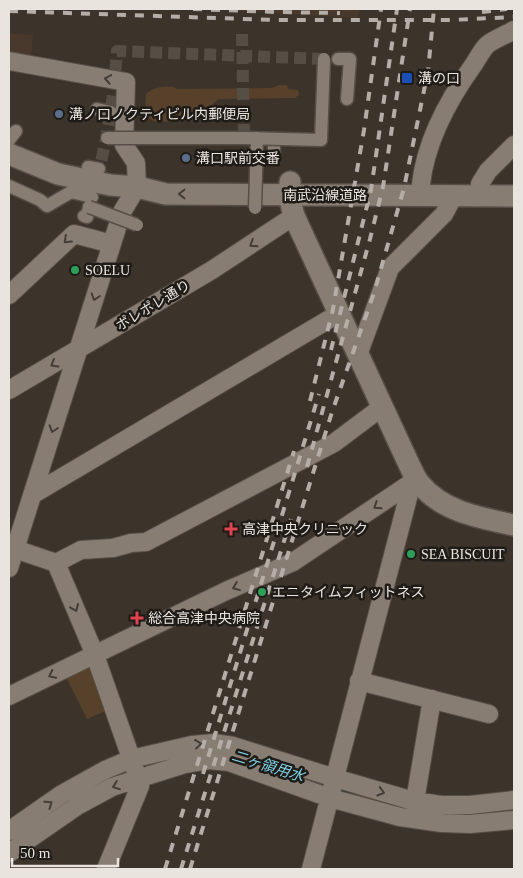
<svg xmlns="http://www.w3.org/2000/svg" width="523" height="878" font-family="'Times New Roman','Noto Sans JP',serif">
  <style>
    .built { fill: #48392c }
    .green { fill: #57412b }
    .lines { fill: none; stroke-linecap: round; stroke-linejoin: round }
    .river { stroke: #062127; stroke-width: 25 }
    .pedestrian-tunnel { stroke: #564e45; stroke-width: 12; stroke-dasharray: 12 6; stroke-linecap: butt }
    .pedestrian-casing { stroke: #574f47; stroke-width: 15 }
    .minor-casing { stroke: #574f47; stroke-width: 20 }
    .tertiary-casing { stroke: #574f47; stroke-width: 24 }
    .pedestrian { stroke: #887d73; stroke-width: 12 }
    .minor { stroke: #887d73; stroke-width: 18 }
    .tertiary { stroke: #887d73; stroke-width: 21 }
    .rail { stroke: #b5aea8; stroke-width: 4; stroke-dasharray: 9 9; stroke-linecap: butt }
    .pedestrian-bridge-casing { stroke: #574f47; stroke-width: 15; stroke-linecap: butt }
    .pedestrian-bridge { stroke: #887d73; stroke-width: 12 }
    .oneway { stroke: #443d37 }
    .transit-dot { fill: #1a4fb4; stroke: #1f1b17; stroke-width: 2 }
    .service-dot { fill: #5c6f8a; stroke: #1f1b17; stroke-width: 2 }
    .leisure-dot { fill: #2e9e5b; stroke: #1f1b17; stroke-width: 2 }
    .health-dot { fill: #e0444e; stroke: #1f1b17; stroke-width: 2 }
    .labels { text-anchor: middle; stroke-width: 5; stroke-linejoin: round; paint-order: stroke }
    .poi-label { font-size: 14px; fill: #eae4df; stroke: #1f1b17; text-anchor: start }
    .street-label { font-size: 14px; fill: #eae4df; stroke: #1f1b17 }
    .water-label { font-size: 15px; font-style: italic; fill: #7fd4ea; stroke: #1f1b17 }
  </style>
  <rect width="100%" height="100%" fill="#3c332a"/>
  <path class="built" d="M207,9H360L357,18Z
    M9,33L33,35L31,56L9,52Z"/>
  <path class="green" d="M280,85H287L288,89L298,90L299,95L295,98L219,99L192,121L155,122L148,118L145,112L146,94C153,87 164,86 174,87L176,89L271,88Z
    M92,663L108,710L87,719L65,675Z"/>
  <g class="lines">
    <path class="river" d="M13,840C35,825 56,807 79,794C124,768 175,754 227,753L403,809L444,814H488L514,811"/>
    <path class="pedestrian-tunnel" d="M242,34L244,138
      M97,178C108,136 114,95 117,51L324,59"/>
    <defs>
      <path id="pedestrian" d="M338,59H350L347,99
        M97,109L111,112
        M9,140L16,131
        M274,155V139
        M88,167L99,169
        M9,186L40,200L47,206L71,192L92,197
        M84,216L87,217L89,207"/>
      <path id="minor" d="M9,61L126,82L124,145L136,163L137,187L122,212L9,568
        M421,184C426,140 448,100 474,64C478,58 482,50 487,45C494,39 506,35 514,30
        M480,184L488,171L514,145
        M9,295L74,234L112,244
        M358,355L390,268L444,214L454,195
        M9,390L212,270L294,216
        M32,495L338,314
        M15,549L56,563L81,550L113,548L131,543L146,542L334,443L382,407
        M56,563L95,655L138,778L140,786L106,869
        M359,681L489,714
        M9,696L226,591L293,562L417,479
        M415,801L432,699
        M9,831L62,794L105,770L131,759L192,745L214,743L233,746L335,778L410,800L441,805H470L514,800
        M9,853L77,806L112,787L185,764L209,760L229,762L330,798L400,817L442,823L470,824L514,820
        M311,869L410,490L417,479"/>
      <path id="tertiary" d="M9,154L58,174L110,185L137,187L166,194L514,196
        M290,182L289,196L294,216L407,460C411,468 414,477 420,484C443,512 481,518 514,525"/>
    </defs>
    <use href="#pedestrian" class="pedestrian-casing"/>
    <use href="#minor" class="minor-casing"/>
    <use href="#tertiary" class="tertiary-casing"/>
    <use href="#pedestrian" class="pedestrian"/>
    <use href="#minor" class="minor"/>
    <use href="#tertiary" class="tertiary"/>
    <path class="rail" d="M193,9L276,12L340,13
      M9,11L275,20H451L514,17
      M482,12L507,9
      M331,350L371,190L397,9
      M310,401L333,309L364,130L381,9
      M307,467L370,239L383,187L410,9
      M203,774L319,394
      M165,869L294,451
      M181,869L291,519
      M190,869L332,412L374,293L404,188L428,71L434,9"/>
    <defs>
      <path id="pedestrian-bridge" d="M107,138H244L321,140L324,59
        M89,207L137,225
        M255,208L257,138"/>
    </defs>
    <use href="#pedestrian-bridge" class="pedestrian-bridge-casing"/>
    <use href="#pedestrian-bridge" class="pedestrian-bridge"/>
  </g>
  <defs><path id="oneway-chevron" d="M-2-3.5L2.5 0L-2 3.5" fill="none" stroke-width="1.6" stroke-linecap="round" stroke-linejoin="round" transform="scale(1.25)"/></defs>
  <g class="oneway">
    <use href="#oneway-chevron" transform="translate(108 79) rotate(-170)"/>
    <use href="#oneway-chevron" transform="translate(182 194) rotate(-180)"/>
    <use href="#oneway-chevron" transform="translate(67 240) rotate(137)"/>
    <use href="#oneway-chevron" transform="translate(253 244) rotate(147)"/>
    <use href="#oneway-chevron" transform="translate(95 297) rotate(108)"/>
    <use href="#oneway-chevron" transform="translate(54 364) rotate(150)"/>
    <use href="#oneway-chevron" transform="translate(53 429) rotate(108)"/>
    <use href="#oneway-chevron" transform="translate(377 506) rotate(146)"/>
    <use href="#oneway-chevron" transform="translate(236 587) rotate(158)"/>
    <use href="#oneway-chevron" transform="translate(75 608) rotate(67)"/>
    <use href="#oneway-chevron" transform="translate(52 675) rotate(154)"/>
    <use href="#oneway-chevron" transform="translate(198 744) rotate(-7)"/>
    <use href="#oneway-chevron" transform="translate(116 786) rotate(159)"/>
    <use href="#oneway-chevron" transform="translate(381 792) rotate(16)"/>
    <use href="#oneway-chevron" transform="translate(49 804) rotate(-35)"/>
  </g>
  <rect class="transit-dot" x="401" y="72" width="12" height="12" rx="2.5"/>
  <g class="service-dot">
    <circle cx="59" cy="114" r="5"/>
    <circle cx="186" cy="158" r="5"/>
  </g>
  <g class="leisure-dot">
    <circle cx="75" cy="270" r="5"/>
    <circle cx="411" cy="554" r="5"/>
    <circle cx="262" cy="592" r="5"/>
  </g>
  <g class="health-dot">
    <path d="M228.5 521.5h5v5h5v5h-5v5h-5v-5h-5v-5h5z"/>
    <path d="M134.5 610.5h5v5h5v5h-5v5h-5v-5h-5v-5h5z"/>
  </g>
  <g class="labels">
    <g class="poi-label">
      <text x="418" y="83">溝の口</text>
      <text x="69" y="119">溝ノ口ノクティビル内郵便局</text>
      <text x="196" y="163">溝口駅前交番</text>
      <text x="85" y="275">SOELU</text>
      <text x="242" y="534">高津中央クリニック</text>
      <text x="421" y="559">SEA BISCUIT</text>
      <text x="272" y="597">エニタイムフィットネス</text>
      <text x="148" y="623">総合高津中央病院</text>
    </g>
    <g class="street-label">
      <text x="325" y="200">南武沿線道路</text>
      <text transform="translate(153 305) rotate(-31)" y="5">ポレポレ通り</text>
    </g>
    <g class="water-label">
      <text transform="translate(268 766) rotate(17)" y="5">二ヶ領用水</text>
    </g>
  </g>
  <rect width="523" height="878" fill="none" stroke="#eae4df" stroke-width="20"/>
  <path d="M12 858v8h106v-8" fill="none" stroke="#eae4df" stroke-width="2.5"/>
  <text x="20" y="858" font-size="15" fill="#eae4df" stroke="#1f1b17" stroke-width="4" paint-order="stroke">50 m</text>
</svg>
